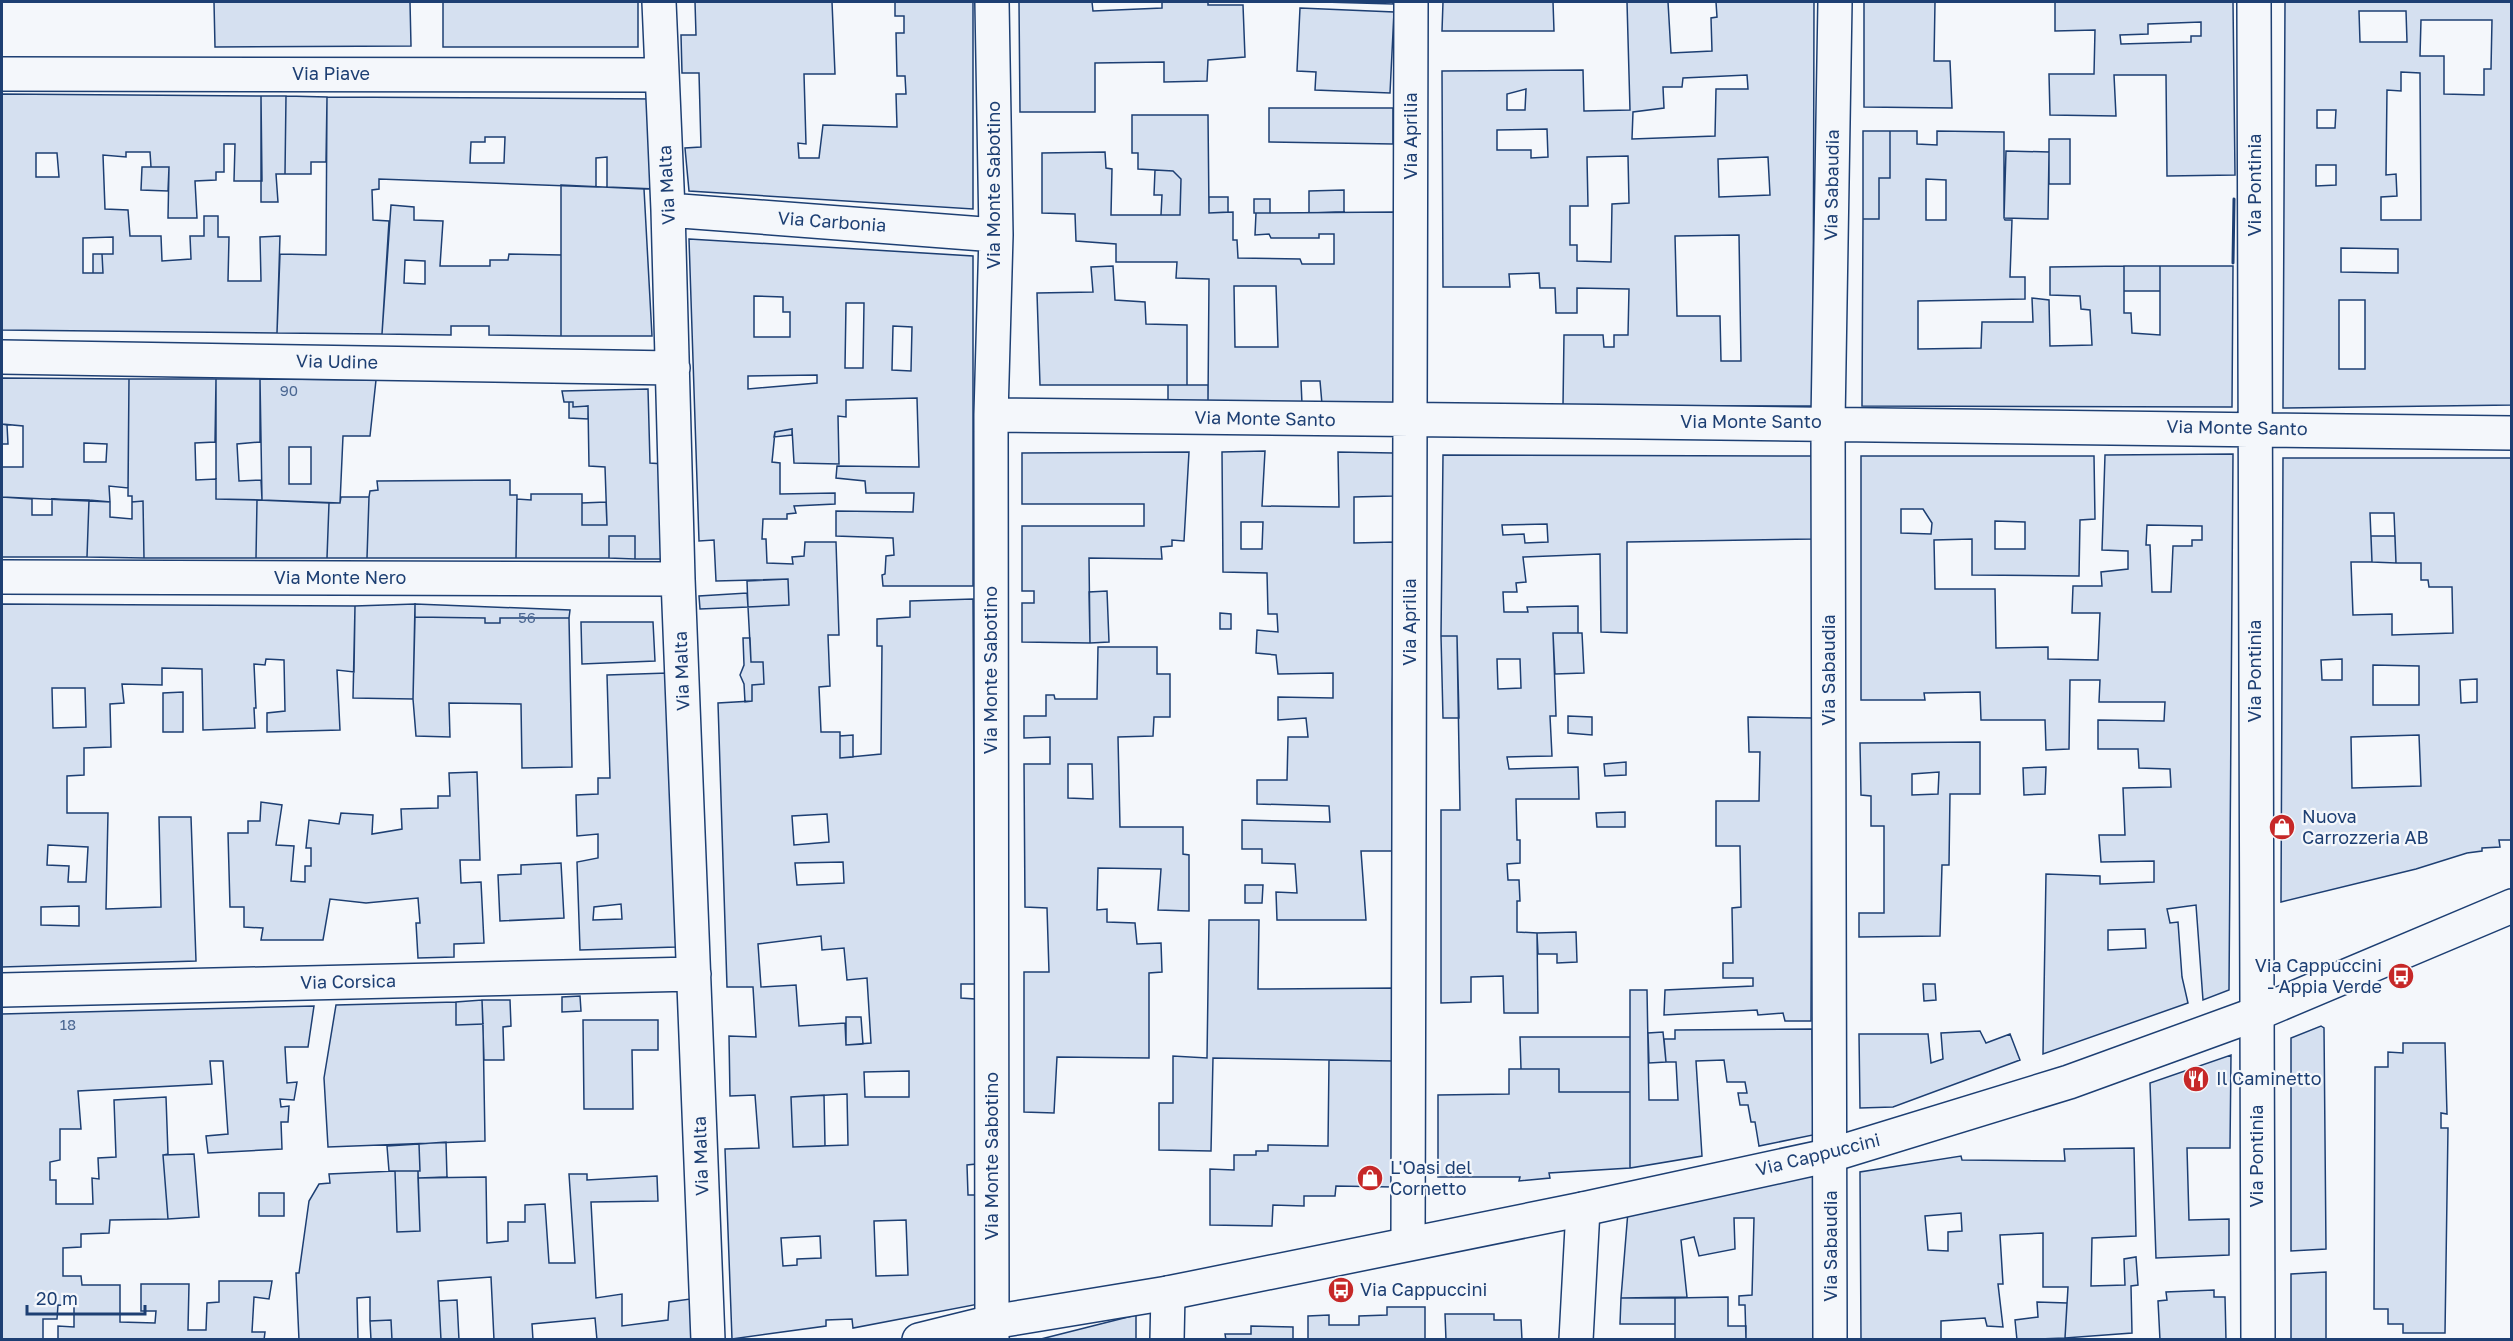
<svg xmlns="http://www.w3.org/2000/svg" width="2513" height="1341" font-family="'Golos Text',sans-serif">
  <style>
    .building { fill: #d5e0f0; stroke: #1d3f73; stroke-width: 1.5; fill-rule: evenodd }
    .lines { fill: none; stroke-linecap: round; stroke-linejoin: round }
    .street-casing { stroke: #1d3f73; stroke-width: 36 }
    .secondary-casing { stroke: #1d3f73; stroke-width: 36 }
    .street { stroke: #f4f7fb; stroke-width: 33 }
    .secondary { stroke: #f4f7fb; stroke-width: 33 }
    .wall { stroke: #1d3f73; stroke-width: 3 }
    .labels { text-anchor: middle; stroke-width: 4.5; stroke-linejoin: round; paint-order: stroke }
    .number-label { font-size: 15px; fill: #4b6792 }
    .street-label { font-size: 18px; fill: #1d3f73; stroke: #f4f7fb }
    .poi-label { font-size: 18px; fill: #1d3f73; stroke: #f4f7fb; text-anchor: start }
  </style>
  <rect width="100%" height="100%" fill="#f4f7fb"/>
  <path class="building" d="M214,2H410L411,46L215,47Z
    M443,2H638V47H443Z
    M681,2H832L835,74H804L806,144L798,143L799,158H819L823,125L897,127L896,94H906L905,76H897L896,33H904V16H895V2H973V209L689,191L685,148L701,147L699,73H682L681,35H696L695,2Z
    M1019,2H1092L1093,11L1162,8V2H1208V5H1243L1245,57L1208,60L1207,81L1164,82V62L1095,63V112H1020Z
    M1323,2H1393V4Z
    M1443,2H1553L1554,31H1442Z
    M1627,2H1668L1671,53L1712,51L1711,18L1717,17L1716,2H1814L1813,406H1563L1564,335H1603L1604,347H1614V335H1628L1629,289L1577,288V313H1556L1555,288H1540L1539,273L1509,274L1510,287H1443L1442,71L1583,70L1584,111L1630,110ZM1747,75L1748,89H1716L1715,136L1632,139L1633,112L1664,108L1663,87H1682L1683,78ZM1526,89L1525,110H1507V94ZM1547,129L1548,157L1531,158V150H1497V130ZM1628,156L1629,203L1612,204L1611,262L1577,261V245H1570V206H1588L1587,157ZM1768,157L1770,195L1719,197L1718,159ZM1739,235L1741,361H1721L1720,316H1677L1675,236Z
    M1864,2H1935L1934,61H1950L1952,108L1864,107Z
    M2055,2H2233L2235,175L2167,176L2166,75H2114L2116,116L2050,115L2049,74H2094L2095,30L2055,31ZM2201,22V36H2191V42L2121,44L2120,35L2148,34V24Z
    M2285,2H2512V405L2283,408ZM2359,11H2406L2407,42H2360ZM2421,20H2492L2491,69H2484V95L2444,94V56H2420ZM2401,72L2420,73L2421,220H2381V197L2397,196L2396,174L2386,175L2387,90L2401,91ZM2317,110H2336L2335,128H2317ZM2316,165H2336V185L2316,186ZM2341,248L2398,249V273L2341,272ZM2339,300H2365V369H2339Z
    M1300,8L1394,12L1390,93L1315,90L1316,72L1297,71Z
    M2,94L261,96L262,181H234L235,144H224V172H216V180L195,181L197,218H168L169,167H151L150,152H126V157L103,155L105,209L128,210L130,236H161L162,261L191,259L190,236H204V216H218V237H229L228,281H261L260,237L280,236L277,333L2,330ZM36,153H57L59,177H36ZM113,237V254H102L103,273H83V238Z
    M261,96H286L285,174H276L278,202H261Z
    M286,96L327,97L326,162H311V174H285Z
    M327,97L654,99L656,189L607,187V157L596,158V187L379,179V189L372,190L373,220L389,221L382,334L277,333L280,254L326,255ZM485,137H505L504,163H470L471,142H485Z
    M1269,108H1393V144L1269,142Z
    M1132,115H1208L1209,213L1233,212V240H1237L1238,258L1300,259L1302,264H1334V234H1319V238H1271L1269,234L1255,235L1256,213L1394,212V405L1322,404L1320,381H1301L1302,404L1208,403L1209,279L1176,278L1177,262H1116V244L1076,241L1075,214L1042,213V153L1105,152L1106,168L1112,169L1111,215H1180L1181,179L1173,171L1138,169V153H1132ZM1234,286H1276L1278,347H1235Z
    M1863,131H1890V178H1879V219H1863Z
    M1890,131H1917V144L1937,145V131L2004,132V218L2005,220H2012L2010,277H2025V299L1918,301V349L1981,348L1982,322H2033L2032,298L2049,300L2050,346L2092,345L2090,310L2081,309L2080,296L2050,295V267L2124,266V313H2131L2132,333L2160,335V266H2233L2232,407L1862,406L1863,219H1879V178H1890ZM1926,179L1946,180V220H1926Z
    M2049,139H2070V184H2049Z
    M2006,151L2049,152L2048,219L2004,218Z
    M142,167H169L168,191L141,190Z
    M1155,170L1173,171L1181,179L1180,215H1161L1162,195H1154Z
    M561,185L644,189L652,336H561Z
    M1344,190V212L1309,213V191Z
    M1209,197H1228V212L1209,213Z
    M1254,199H1270V213H1254Z
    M391,205L414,207V220L443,221L440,266H490V260H508L509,254L561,255V336L489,335V326H451V335L382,334ZM405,260L425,261V284L404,283Z
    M689,239L973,256V586H883L882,575L885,574L886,556L894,555L893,538L836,536V511L913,512L914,493H866L865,481L836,478L837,466L919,467L917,398L846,400V417L838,416L839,464L794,463L792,429L775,432L772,462L780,463V494L835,493V504L794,506L796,513L787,514V519H763L762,539H766L767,563L793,564L792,557L804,556L805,542H836L839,635H828L830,686L819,687L821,732H840V758L881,754L882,646H877V619L910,617V601L973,599L975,984H961V998L975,999L976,1164L967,1165L968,1195H977L979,1304L853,1328L852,1319L826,1320V1326L732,1339L725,1149L759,1148L755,1095L730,1096L729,1036L756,1037L753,987H727L718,703L752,701V685L764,684L763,662H751L748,607L789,605L788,579L716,581L714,540L699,541ZM754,296L783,297V312H790V337H754ZM846,303H864L863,368H845ZM893,326L912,327L911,371L892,370ZM817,375V383L748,389V376ZM827,814L829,842L794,845L792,816ZM843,862L844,883L797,885L795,863ZM821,936L822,950L844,948L847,980L867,978L871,1043L846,1045L845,1023L799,1026L796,985L761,987L758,944ZM909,1071V1097H865L864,1072ZM847,1094L848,1145L793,1147L791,1097ZM906,1220L908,1275L876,1276L874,1221ZM820,1236L821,1258L797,1259V1265L783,1266L781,1238Z
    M93,254H102L103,273H93Z
    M1113,266L1115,300L1145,302L1146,324L1187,325V385H1040L1037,293L1093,292L1091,267Z
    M2124,266H2160V291H2124Z
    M2,378L129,379L128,488L109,486L110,502L2,497V467H23V426L2,424ZM84,443L107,444L106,462H84Z
    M129,379H216L215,442L195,443L196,480L216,479V499L257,500L256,558H144L143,501L132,502V496H128Z
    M216,379H260V442L237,444L239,481L261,480L262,500L216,499Z
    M260,379L376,380L370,436H343L340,503L262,500ZM289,447H311V484H289Z
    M1168,385H1208V403H1168Z
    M648,389L650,463L664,464L667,559H635V536H609V558H516L517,499L531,500V494H582V525H607L605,467L589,466L588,406L573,407V402H564L562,391Z
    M569,402H573V407L588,406V419L569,418Z
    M2,424L7,425L8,444H2Z
    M792,429V435L774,437L775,432Z
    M1265,451L1262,506L1339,507L1338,452L1393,453V496L1354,497V543L1395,542L1392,719L1393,851H1361L1366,920H1277L1276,892L1297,893L1295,864L1262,863V849H1242V820L1330,822L1329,806L1257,804V780H1287L1288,737H1308L1306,718L1278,720V697L1333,698V673L1278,674L1276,655L1256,653L1257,630L1278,632L1277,614H1268L1267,573L1223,572L1222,452ZM1241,522H1263L1262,549H1241Z
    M1189,452L1184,541L1172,540V546L1161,547L1162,559L1089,558L1090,643L1022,642V603H1034V591H1022V526H1144V504H1022V453Z
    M2233,454L2229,990L2203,1000L2196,905L2167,909L2170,923L2178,922L2182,977L2188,1003L2043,1054L2046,874L2100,876V884L2154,882V861L2101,862L2099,835H2125L2123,788L2171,787L2170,769L2139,768L2138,749H2098V720L2164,721L2165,702H2099L2100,680H2070L2069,749L2046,750L2045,720H1981L1980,692L1924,693L1925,700H1861V456H2094L2095,519L2080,520L2079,576L1972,575V539L1934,540L1935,589H1995L1996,648L2048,647V659L2098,660L2100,613H2072L2073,586H2102L2101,572L2128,569V551L2102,550L2105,455ZM1901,509H1923L1932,523L1931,534L1901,533ZM1995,521L2025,522V549H1995ZM2147,525L2202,526V540H2192V546H2173L2171,592H2152L2150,545H2146ZM2145,929L2146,948L2108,950V930Z
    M1443,455L1813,456V539L1627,542V633L1601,632L1600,554L1523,557L1526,582L1516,583L1517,592H1503L1504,612H1528L1527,607L1578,606V633H1553L1556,716H1550L1552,756L1507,757L1509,769L1578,767L1579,799H1516L1517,840H1520V863L1507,864L1508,880H1519L1520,901H1517V932L1537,933L1538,1013H1504L1503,976L1471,977V1002L1441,1003V810H1460L1457,636H1441ZM1547,524L1548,542L1525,543L1524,534L1503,535L1502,525ZM1497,659H1520L1521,688L1498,689Z
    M2283,458H2512V840H2499L2500,847L2482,848V851L2467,853L2416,869L2281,902ZM2370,513H2394L2396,563H2421V580H2428L2429,587H2452L2453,633L2392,635V614L2353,615L2351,562H2372ZM2342,659V680H2322L2321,660ZM2373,665L2419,666V705H2373ZM2477,679V702L2461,703L2460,680ZM2419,735L2421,786L2352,788L2351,737Z
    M510,480V495H517L516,558H367L369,497L370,491L378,490L377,481Z
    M2,497L32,499V515H52V499L89,500L87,557H2Z
    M341,497H369L367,558H327L329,503H340Z
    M89,500L110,502V517L132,519V502L143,501L144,558L87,557Z
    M257,500L329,503L327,558H256Z
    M606,502L607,525H582V503Z
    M609,536H635V559L609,558Z
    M2371,536H2395L2396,563L2372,562Z
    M788,579L789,605L748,607L747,581Z
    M1107,591L1109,642L1090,643L1089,592Z
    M747,593L748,607L700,609L699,596Z
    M2,604L355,606L354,672L337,670L340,730L267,732V713L285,711L284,660L266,659L265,665L254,664L256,708H254L255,728L203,730L202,669L162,668V685L122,684L124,703L110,704L111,747L84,748V775L67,776V813H108L106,909L161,907L159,817H191L196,961L2,967ZM52,688H85L86,727L53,728ZM48,845L88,847L86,882H68L69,866L47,865ZM79,906V926L41,925V907Z
    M415,604L570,610L569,618H500V623H485V618L415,617Z
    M415,604L413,699L353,698L355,606Z
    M1220,613L1231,614V629H1220Z
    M415,617L485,618V623H500V618H569L572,767L522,768L521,704L449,703L450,737L416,736L413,699Z
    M581,622H653L655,661L582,664Z
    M1553,633H1582L1584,673L1555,674Z
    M1441,636H1457L1459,718H1443Z
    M743,638H750L751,662H763L764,684L752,685V701L745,702L744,684L740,675L744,665Z
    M1098,647H1157V674H1170V717H1154L1153,736L1118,737L1120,827H1183V854L1189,855V911L1158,910L1161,869L1098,868L1097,910L1107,909V922L1135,923L1137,944L1161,943L1162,972L1149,973V1058L1057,1057L1054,1113L1024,1112V972H1049L1047,908L1025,907L1024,764H1050V737L1024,738V716H1046V695H1054L1055,699H1097ZM1068,764H1092L1093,799L1068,798Z
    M668,673L676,947L580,950L577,862L598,858V834L577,836L576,795L598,794V778H610L607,675ZM621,904L622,919L593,920L594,907Z
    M183,692V732H163V693Z
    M1568,716L1592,717V735L1568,733Z
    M1748,717L1812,718L1811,1021H1785L1783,1013L1758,1015L1757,1010L1664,1015L1665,990L1753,986V978H1723V963H1733L1732,908L1741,907L1740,846H1716V801H1759L1760,752H1749Z
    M853,735V757L840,758V736Z
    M1980,742V794H1950L1949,865H1942L1940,936L1859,937V913H1884V826H1871V796L1861,795L1860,743ZM1939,772L1938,794L1912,795V774Z
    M1626,762V775L1605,776L1604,764Z
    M2046,767L2045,794L2024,795L2023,768Z
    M477,772L480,860H460L461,883L481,882L484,943L454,944V957L418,958L416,923H420L418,898L366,903L330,899L323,940H261L263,928L244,927V907H230L228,833H248V821H260L261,802L282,805L276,845L294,846L291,881L305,882V866H311V848H306L309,820L339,824L341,813L373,815L372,834L402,829L401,809L438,808V796H450L449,773Z
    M1625,812V827H1597L1596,813Z
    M561,863L564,918L500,921L498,875L521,874V865Z
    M1245,885H1263L1262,903H1245Z
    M1209,920H1259L1258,989L1395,988V1061L1213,1058L1211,1151L1159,1150V1103H1173V1056L1207,1058Z
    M1576,932L1577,962L1557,963V954H1538L1537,933Z
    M1923,984H1935L1936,1000L1924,1001Z
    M1630,990H1647L1649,1100H1678L1676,1062H1666L1664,1039H1675V1030L1812,1029L1813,1135L1759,1146L1755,1122H1751L1748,1105H1740L1738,1093H1747L1745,1082H1727L1724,1060L1696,1061L1702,1156L1630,1168Z
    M580,996L581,1011L562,1012V997Z
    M482,1000L483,1024L456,1025V1002Z
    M482,1000H510L511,1026L503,1027L504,1060H484Z
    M456,1002V1025L483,1024L485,1141L328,1147L324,1078L336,1005Z
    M314,1006L308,1047H285L287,1083L297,1082L294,1100L280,1099L281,1107L289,1106L288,1122H281L282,1149L208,1153L206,1136L228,1134L223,1061H210L212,1084L78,1091L81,1129H60V1160L50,1162V1180H56V1204H93L92,1178L99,1179L98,1158L116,1157L114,1100L166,1097L168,1154L163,1155L168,1219L110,1220L109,1233L81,1234V1247L63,1248V1276H81L82,1285H120V1322L155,1323L156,1311H141V1284H189L188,1330H206L207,1303L219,1302V1281H272L269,1299L254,1297L252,1332H265L264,1340H58V1326L74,1327V1306L58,1305L57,1319H43V1340H2V1014Z
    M846,1017H861L863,1044L846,1045Z
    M583,1020H658V1050H632L633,1109H584Z
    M2321,1026L2324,1028L2326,1249L2291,1251V1038Z
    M1980,1031L1986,1043L2010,1034L2020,1060L1893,1107L1860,1108L1859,1034H1928L1931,1063L1943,1059L1941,1033Z
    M1663,1032L1666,1062L1649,1063L1648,1033Z
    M1520,1037H1630V1092H1559V1069H1521Z
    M2403,1043H2445L2447,1114L2441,1113V1128H2448L2445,1333H2403V1324H2388V1309H2374L2375,1067H2388V1052L2403,1053Z
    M2231,1055L2230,1148H2187L2189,1220L2229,1219V1255L2156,1258L2150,1083Z
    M1329,1060L1395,1061L1393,1187L1336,1186L1335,1196H1304V1206L1273,1205L1272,1226L1210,1225V1169L1234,1170V1155H1256V1151H1268V1145L1328,1146Z
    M1509,1069H1559V1092H1630V1168L1549,1173L1550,1178L1519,1181L1520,1177H1438V1095L1509,1094Z
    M824,1095L825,1146L793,1147L791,1097Z
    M446,1142L447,1177L418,1178V1171H420L419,1144Z
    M419,1144L420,1171H389L387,1146Z
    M2134,1148L2136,1236L2092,1238L2091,1286L2125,1285L2124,1259L2136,1257L2138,1285L2131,1286L2132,1333L2065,1338L2068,1287H2043V1233L2000,1235L2003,1284H1998L2003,1327L1987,1326L1985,1318L1941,1321V1340H1861L1860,1172L1961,1156L1962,1160L2065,1161L2064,1149ZM1961,1213L1962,1231L1948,1232V1251L1928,1250L1925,1216Z
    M194,1154L199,1217L168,1219L163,1155Z
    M395,1171H418L420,1231L397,1232Z
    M395,1171L397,1232L420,1231L418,1178L486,1177L487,1243L508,1241V1222H525V1205L545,1204L549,1263H575L569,1174H587V1180L657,1176L658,1201L591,1202L596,1298L622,1294V1326L668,1320L669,1302L690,1299L692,1340H597L595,1318L532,1324L533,1340H494L491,1277L438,1281L441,1340H392L391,1320L370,1321V1297L357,1298L358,1340H299L296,1273H299L309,1201L319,1184L330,1183L329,1174Z
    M1813,1176V1340H1746L1745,1305H1739V1296L1752,1295L1754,1218H1734L1735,1249L1699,1256L1694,1237L1681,1240L1687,1297L1621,1298L1628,1211Z
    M259,1193H284V1216H259Z
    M2326,1272V1340H2291V1274Z
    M2214,1290V1297H2225L2226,1340H2160L2158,1301L2167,1300L2166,1292Z
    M1728,1297V1326H1746V1340H1675V1298Z
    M1621,1298H1675V1324H1620Z
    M457,1300L459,1340H441L439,1301Z
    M2037,1302L2067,1303L2065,1338L2017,1340L2015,1320L2038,1317Z
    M1387,1307H1425V1340H1308V1316L1329,1315V1325H1359V1316L1387,1315Z
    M1445,1314H1494V1320H1521L1522,1340H1446Z
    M1136,1315V1340H1037Z
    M391,1320L392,1340H371L370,1321Z
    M1251,1326L1293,1327V1340H1226L1225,1334H1251Z"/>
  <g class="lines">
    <defs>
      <path id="street" d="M659,2L668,210L678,579L708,1340
        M992,2L996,235L991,415L992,1340
        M2254,2L2258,1340
        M2,74L661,75
        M668,210L996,235
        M2,357L673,368
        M991,415C1498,422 2005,423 2512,433
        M2,577L678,579
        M2,990L694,974
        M1408,1243L1411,2
        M1167,1340L1168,1293
        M1576,1340L1583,1209
        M1830,1340L1828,422L1835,2"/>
      <path id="secondary" d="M919,1340L992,1322L1168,1293L1583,1209L1831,1155L2069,1082L2256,1014L2512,906"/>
    </defs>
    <use href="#street" class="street-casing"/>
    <use href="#secondary" class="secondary-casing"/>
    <use href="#street" class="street"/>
    <use href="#secondary" class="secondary"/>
    <path class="wall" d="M2233,263L2234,199"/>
  </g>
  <defs>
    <symbol id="shop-disc" viewBox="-11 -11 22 22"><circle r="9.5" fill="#c62828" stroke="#f4f7fb"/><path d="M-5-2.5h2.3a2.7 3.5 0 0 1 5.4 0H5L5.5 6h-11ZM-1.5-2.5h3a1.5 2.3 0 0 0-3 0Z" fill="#fff"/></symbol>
    <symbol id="bus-disc" viewBox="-11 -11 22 22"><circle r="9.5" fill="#c62828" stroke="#f4f7fb"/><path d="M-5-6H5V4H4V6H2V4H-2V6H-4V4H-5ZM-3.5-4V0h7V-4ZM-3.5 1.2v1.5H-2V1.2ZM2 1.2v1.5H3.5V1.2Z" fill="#fff"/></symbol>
    <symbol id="restaurant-disc" viewBox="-11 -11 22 22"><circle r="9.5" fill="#c62828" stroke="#f4f7fb"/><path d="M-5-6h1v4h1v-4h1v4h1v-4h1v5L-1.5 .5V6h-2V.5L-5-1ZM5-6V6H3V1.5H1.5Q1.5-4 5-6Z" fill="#fff"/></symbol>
  </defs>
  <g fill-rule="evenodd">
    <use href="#shop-disc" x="2267" y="812" width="30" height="30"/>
    <use href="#bus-disc" x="2386" y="961" width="30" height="30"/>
    <use href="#restaurant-disc" x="2181" y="1064" width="30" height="30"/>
    <use href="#shop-disc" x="1355" y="1163" width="30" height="30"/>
    <use href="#bus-disc" x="1326" y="1275" width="30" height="30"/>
  </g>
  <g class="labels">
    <g class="number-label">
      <text x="289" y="396">90</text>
      <text x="527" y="623">56</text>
      <text x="68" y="1030">18</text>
    </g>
    <g class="street-label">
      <text x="331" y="80">Via Piave</text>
      <text transform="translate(1411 136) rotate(-90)" y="6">Via Aprilia</text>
      <text transform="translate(667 185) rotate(-93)" y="6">Via Malta</text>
      <text transform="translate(994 185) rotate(-90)" y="6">Via Monte Sabotino</text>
      <text transform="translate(1832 185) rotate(-89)" y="6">Via Sabaudia</text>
      <text transform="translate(2255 185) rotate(-90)" y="6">Via Pontinia</text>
      <text transform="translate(832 222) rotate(4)" y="6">Via Carbonia</text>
      <text transform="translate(337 362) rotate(1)" y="6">Via Udine</text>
      <text transform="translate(1265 419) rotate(1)" y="6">Via Monte Santo</text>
      <text x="1751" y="428">Via Monte Santo</text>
      <text transform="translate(2237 428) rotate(1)" y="6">Via Monte Santo</text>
      <text x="340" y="584">Via Monte Nero</text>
      <text transform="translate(1410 622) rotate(-90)" y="6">Via Aprilia</text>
      <text transform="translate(991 670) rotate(-90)" y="6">Via Monte Sabotino</text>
      <text transform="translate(1829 670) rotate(-90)" y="6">Via Sabaudia</text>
      <text transform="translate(682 671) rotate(-92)" y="6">Via Malta</text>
      <text transform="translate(2255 671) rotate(-90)" y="6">Via Pontinia</text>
      <text transform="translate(348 982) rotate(-1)" y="6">Via Corsica</text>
      <text transform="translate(1818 1155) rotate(-14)" y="6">Via Cappuccini</text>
      <text transform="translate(701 1156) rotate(-92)" y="6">Via Malta</text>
      <text transform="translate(992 1156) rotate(-90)" y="6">Via Monte Sabotino</text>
      <text transform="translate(2257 1156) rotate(-90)" y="6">Via Pontinia</text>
      <text transform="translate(1831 1246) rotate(-90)" y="6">Via Sabaudia</text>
    </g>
    <g class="poi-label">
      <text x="2302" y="823">Nuova<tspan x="2302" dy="21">Carrozzeria AB</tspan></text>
      <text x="2382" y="972" text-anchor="end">Via Cappuccini<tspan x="2382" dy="21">- Appia Verde</tspan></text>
      <text x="2216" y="1085">Il Caminetto</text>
      <text x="1390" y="1174">L'Oasi del<tspan x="1390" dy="21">Cornetto</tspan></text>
      <text x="1360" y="1296">Via Cappuccini</text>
    </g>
  </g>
  <rect width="2513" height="1341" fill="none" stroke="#1d3f73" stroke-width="6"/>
  <path d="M27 1305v9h118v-9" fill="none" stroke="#1d3f73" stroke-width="3"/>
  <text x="36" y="1305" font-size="18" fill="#1d3f73" stroke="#f4f7fb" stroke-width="4.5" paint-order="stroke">20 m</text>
</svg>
